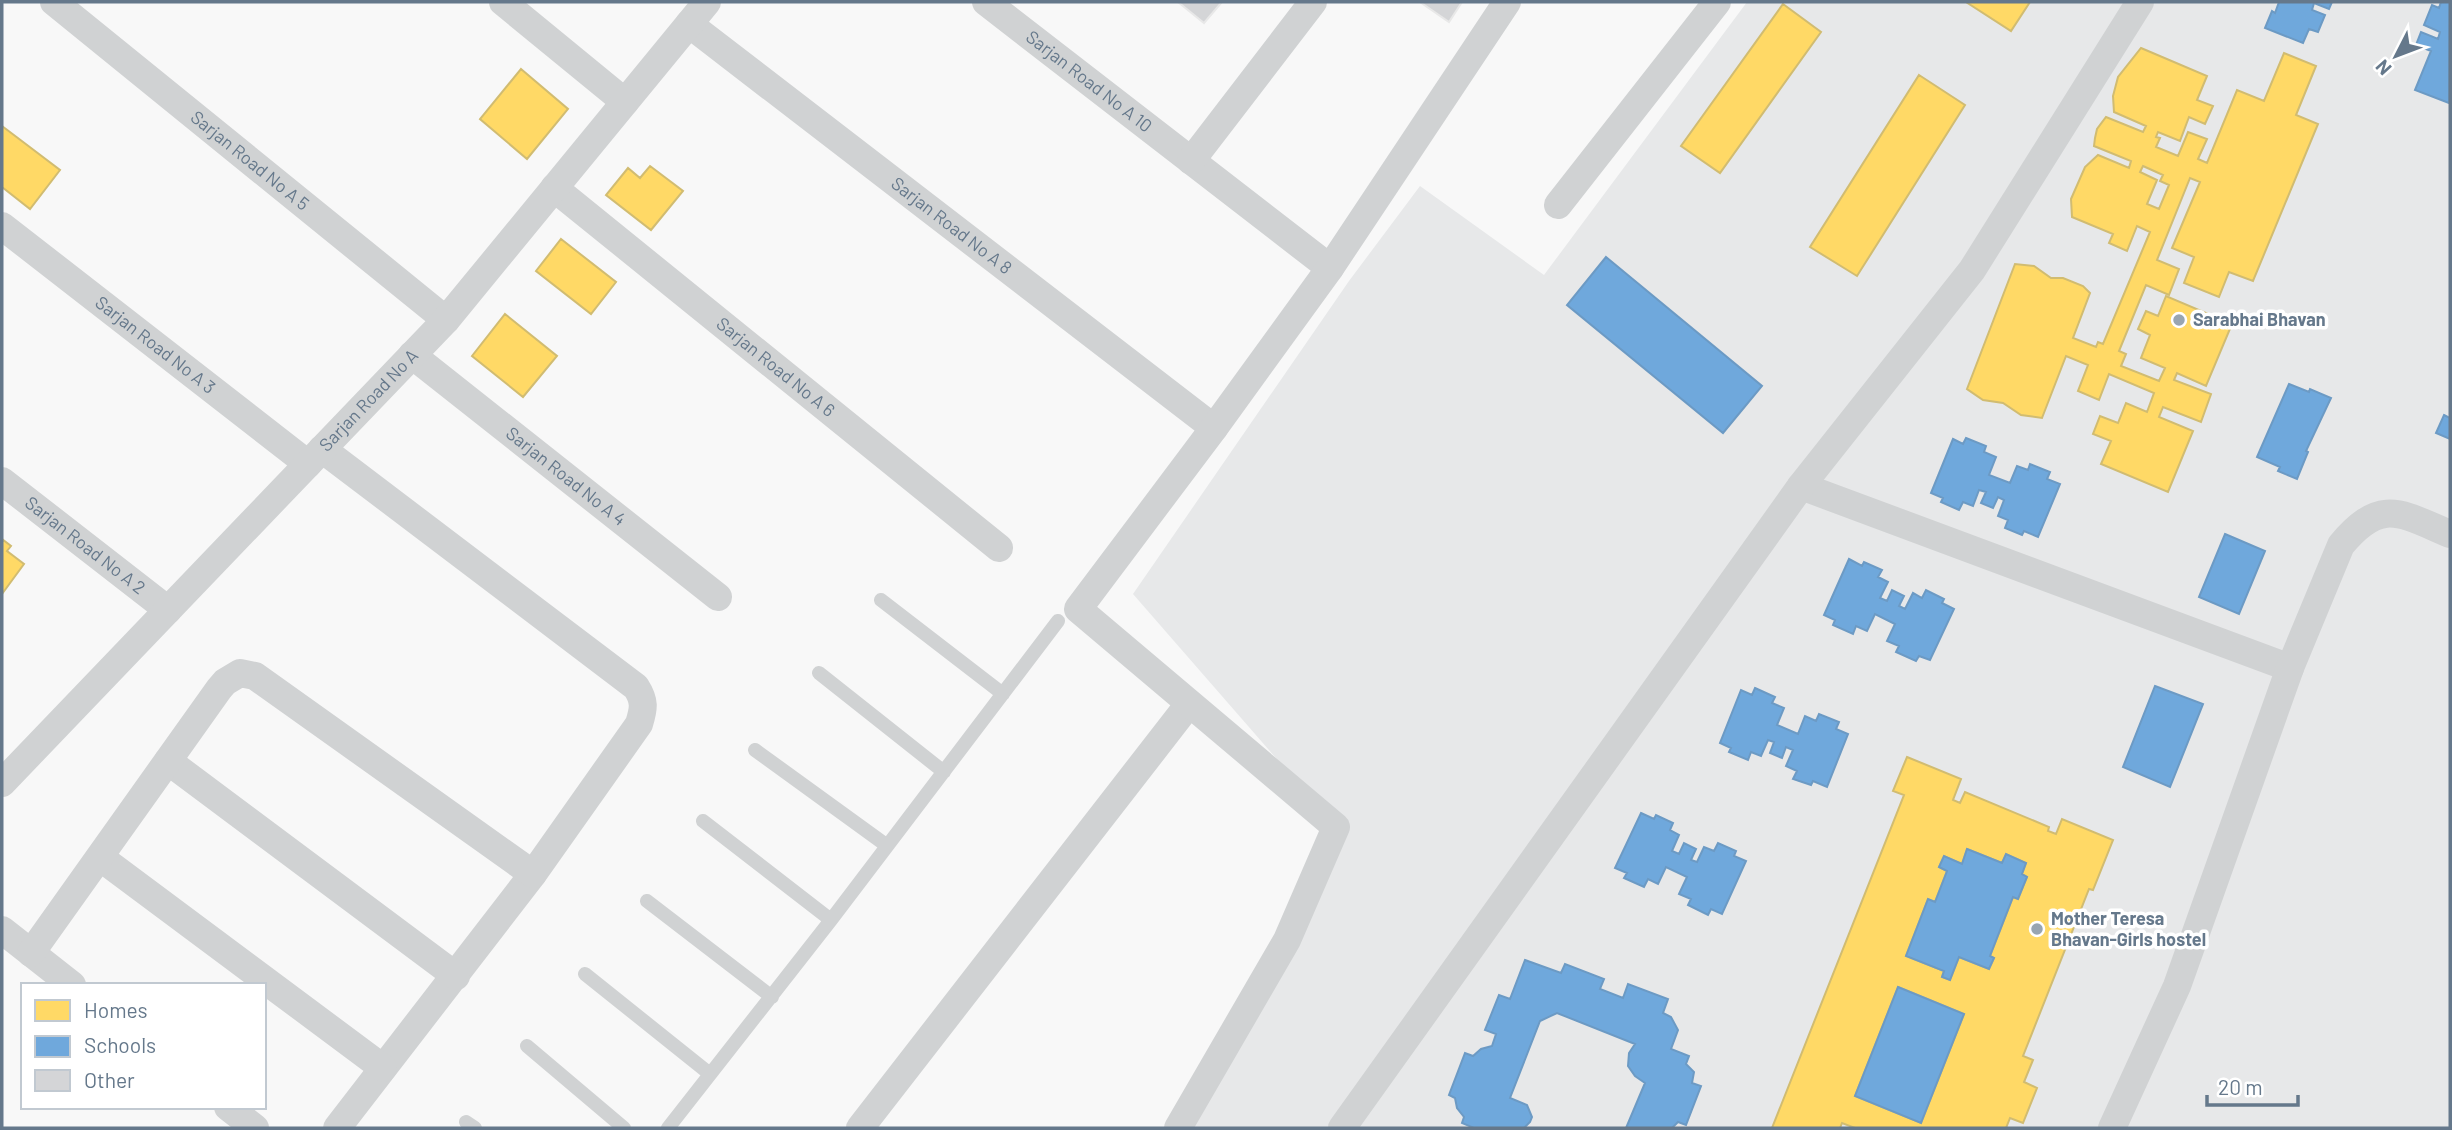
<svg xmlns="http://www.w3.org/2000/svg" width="2452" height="1130" font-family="Barlow,sans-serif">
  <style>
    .built { fill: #e7e8e9 }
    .homes { fill: #ffd966; stroke: #d1bc71; stroke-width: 2; fill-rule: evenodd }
    .schools { fill: #6fa8dc; stroke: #6c9ac4; stroke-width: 2 }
    .building { fill: #d4d5d7; stroke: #e8e8e8; stroke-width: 2 }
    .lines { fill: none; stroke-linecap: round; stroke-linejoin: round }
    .service { stroke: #d0d2d3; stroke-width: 14 }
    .minor { stroke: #d0d2d3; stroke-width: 28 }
    .poi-dot { fill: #98a5b1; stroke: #fff; stroke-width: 2.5 }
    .labels { text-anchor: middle; stroke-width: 7; stroke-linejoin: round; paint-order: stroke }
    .street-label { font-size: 18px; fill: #65788b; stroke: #fff }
    .poi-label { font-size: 18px; font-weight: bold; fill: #65788b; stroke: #fff; text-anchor: start }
  </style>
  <rect width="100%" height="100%" fill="#f8f8f8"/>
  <path class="built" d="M1747,2H2450V1128H1178L1336,827L1133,594L1349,281L1420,186L1544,275Z"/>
  <path class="homes" d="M1966,2H2030L2011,31Z
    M1783,4L1821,32L1720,173L1681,146Z
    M2141,48L2207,76L2197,100L2213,106L2205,124L2189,117L2180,141L2158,132L2156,137L2160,138L2156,147L2178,156L2188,132L2207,139L2198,159L2207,163L2237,90L2264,101L2284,53L2316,66L2296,115L2318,124L2253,281L2229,272L2219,297L2184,283L2194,257L2172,248L2200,182L2190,178L2157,260L2179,269L2169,295L2146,285L2119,351L2126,354L2121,366L2159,381L2165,368L2141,358L2150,335L2138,329L2146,311L2158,316L2166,296L2232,324L2206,386L2177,373L2174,380L2211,394L2201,422L2163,407L2159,417L2193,431L2168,492L2101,464L2111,441L2093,434L2100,416L2118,423L2126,403L2147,412L2154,393L2109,374L2099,400L2078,391L2088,365L2066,356L2042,418L2021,415L2003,403L1983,400L1967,389L2015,264L2034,266L2051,278H2063L2083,286L2090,293L2073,338L2096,347L2098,342L2103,344L2150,232L2137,226L2127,251L2109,243L2113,234L2072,217L2071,199L2085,167L2098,155L2129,168L2131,161L2094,146L2095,138L2097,129L2106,117L2143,132L2146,126L2114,112L2113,96L2118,77ZM2143,166L2163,175L2160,181L2169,185L2159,209L2147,204L2157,180L2140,172Z
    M521,69L568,109L527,159L480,119Z
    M1919,75L1965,105L1857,276L1810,247Z
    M2,126L60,170L30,209L2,187Z
    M650,166L683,191L651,230L606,195L628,168L640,178Z
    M561,239L616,282L591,314L536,271Z
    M505,314L557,356L523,397L472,356Z
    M2,539L11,546L7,551L24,564L2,594Z
    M1907,757L1961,779L1953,800L1960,803L1965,792L2049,827L2048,831L2056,834L2062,819L2113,840L2093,890L2089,889L2023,1056L2033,1060L2024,1082L2037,1088L2023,1123L2010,1118L2006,1128H1855L1842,1123L1840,1128H1772L1904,795L1893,791ZM1967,849L2002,863L2006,854L2026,863L2022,874L2027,877L2018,899L2013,897L1990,956L1994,958L1989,969L1959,957L1950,980L1942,977L1944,971L1906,956L1928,899L1935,902L1947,871L1939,867L1944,856L1962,864ZM1898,987L1964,1014L1921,1123L1855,1096Z"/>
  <path class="schools" d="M2279,2H2332L2329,9L2314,3L2312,10L2325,15L2318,32L2309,29L2303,43L2265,28L2272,11L2275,13Z
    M2441,2H2450L2449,103L2415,90L2431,51L2416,45L2421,32L2438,39L2440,32L2424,25L2432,5L2439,8Z
    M1606,257L1762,386L1723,433L1567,305Z
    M2289,384L2309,392L2310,389L2331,398L2306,451L2308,452L2297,479L2278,471L2280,467L2257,457Z
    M2444,415L2450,418V439L2436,433Z
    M1966,438L1986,446L1984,452L1996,457L1989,475L2010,483L2017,466L2028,470L2030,464L2050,472L2047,479L2060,484L2038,537L2024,531L2022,535L2005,528L2008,520L1998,516L2004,500L1998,497L1993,508L1981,503L1986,492L1979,490L1973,506L1963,502L1959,510L1941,502L1943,498L1931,493L1953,439L1963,444Z
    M2225,534L2265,551L2239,614L2199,597Z
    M1849,559L1862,566L1864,562L1882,570L1878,577L1888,582L1880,598L1887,601L1892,590L1904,596L1899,606L1905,609L1913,593L1922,598L1926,590L1944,599L1942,603L1954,609L1930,660L1919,656L1916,661L1896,652L1899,646L1887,641L1895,624L1875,614L1867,631L1856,626L1853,634L1833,625L1835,620L1824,615Z
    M2155,686L2203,704L2170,787L2123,767Z
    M1755,688L1775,697L1772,703L1784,708L1777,725L1798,734L1805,716L1816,721L1819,714L1839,722L1836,729L1848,734L1827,787L1813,781L1811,785L1793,779L1797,771L1786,766L1793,750L1786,747L1782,758L1770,753L1774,742L1768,740L1761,756L1751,752L1748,760L1729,752L1731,748L1720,743L1741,690L1752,695Z
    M1641,813L1654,819L1656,815L1673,823L1670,830L1679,835L1672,851L1679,854L1684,843L1696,849L1691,860L1697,862L1704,847L1714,851L1718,843L1736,851L1734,856L1746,861L1722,914L1711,909L1708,915L1688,905L1691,899L1679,894L1687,877L1666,867L1658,884L1648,879L1644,887L1624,878L1627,873L1615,868Z
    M1967,849L2002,863L2006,854L2026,863L2022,874L2027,877L2018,899L2013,897L1990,956L1994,958L1989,969L1959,957L1950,980L1942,977L1944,971L1906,956L1928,899L1935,902L1947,871L1939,867L1944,856L1962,864Z
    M1525,960L1561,973L1565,964L1604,979L1600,989L1623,998L1628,984L1668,999L1663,1013L1671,1017L1678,1030L1671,1049L1689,1056L1686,1064L1694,1072L1692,1083L1701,1086L1686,1125L1678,1122L1672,1128H1626L1645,1083L1635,1076L1628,1066L1629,1053L1635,1044L1557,1013L1540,1021L1510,1098L1527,1105L1532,1117L1530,1122L1524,1128H1474L1462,1123L1464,1117L1457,1108L1455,1098L1449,1095L1465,1053L1473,1056L1481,1049L1492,1046L1496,1034L1485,1030L1499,995L1510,999Z
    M1898,987L1964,1014L1921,1123L1855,1096Z"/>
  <path class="building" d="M1178,2H1222L1204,23Z
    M1420,2H1462L1449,22Z"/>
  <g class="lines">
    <path class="service" d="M881,600L1003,694
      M819,673L944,772
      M755,750L886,845
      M703,821L831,920
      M647,901L772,997
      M585,974L710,1074
      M527,1046L624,1128
      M466,1122L475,1128
      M668,1128L831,920L1058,621"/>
    <g class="minor">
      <path id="s1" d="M54,2L446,320"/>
      <path d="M503,2L625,102"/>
      <path id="s2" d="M986,2L1330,268"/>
      <path id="s3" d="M689,24L1214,428"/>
      <path d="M1191,161L1313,2"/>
      <path id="s4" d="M554,188L999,548"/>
      <path d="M1558,205L1717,2"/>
      <path id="s5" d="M2,226L308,464"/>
      <path id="s6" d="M412,355L718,597"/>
      <path d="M322,449L636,687C645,701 644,708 639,724L533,874L337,1128"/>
      <path id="s7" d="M2,481L168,610"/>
      <path d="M1801,486L2290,668"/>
      <path d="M168,761L456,976"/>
      <path id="s8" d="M2,783L446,320L707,2"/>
      <path d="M101,858L383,1068"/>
      <path d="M2,930L72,985"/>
      <path d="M31,953L219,689L225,682L240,673L255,676L533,874"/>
      <path d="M228,1107L255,1128"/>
      <path d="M860,1128L1189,704"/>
      <path d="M1178,1128L1287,940L1336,827L1078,609L1214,428L1330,268L1507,2"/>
      <path d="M1342,1128L1801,486L1972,270L2140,2"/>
      <path d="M2112,1128L2177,986L2290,668L2341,545C2381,497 2400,513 2450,534"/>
    </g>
  </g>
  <g class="poi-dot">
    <circle cx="2179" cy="320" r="7"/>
    <circle cx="2037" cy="929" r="7"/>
  </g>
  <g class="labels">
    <g class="street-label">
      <text dy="6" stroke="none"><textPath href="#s2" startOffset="130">Sarjan Road No A 10</textPath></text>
      <text dy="6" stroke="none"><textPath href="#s1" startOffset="252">Sarjan Road No A 5</textPath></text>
      <text dy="6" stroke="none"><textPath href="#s3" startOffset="331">Sarjan Road No A 8</textPath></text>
      <text dy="6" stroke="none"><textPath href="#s5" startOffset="194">Sarjan Road No A 3</textPath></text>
      <text dy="6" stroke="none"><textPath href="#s4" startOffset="285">Sarjan Road No A 6</textPath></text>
      <text dy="6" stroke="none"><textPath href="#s8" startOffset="530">Sarjan Road No A</textPath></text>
      <text dy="6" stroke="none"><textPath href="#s6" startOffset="196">Sarjan Road No A 4</textPath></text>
      <text dy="6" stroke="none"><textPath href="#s7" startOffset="105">Sarjan Road No A 2</textPath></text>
    </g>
    <g class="poi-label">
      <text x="2193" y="326">Sarabhai Bhavan</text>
      <text x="2051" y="925">Mother Teresa<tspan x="2051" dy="21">Bhavan-Girls hostel</tspan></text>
    </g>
  </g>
  <rect width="2452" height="1130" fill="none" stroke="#65788b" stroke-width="7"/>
  <rect x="21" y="983" width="245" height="126" fill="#ffffff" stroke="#c1c9d1" stroke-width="2"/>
  <rect x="35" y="1000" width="35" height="21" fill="#ffd966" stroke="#c1c9d1" stroke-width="2"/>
  <text x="84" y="1018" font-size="21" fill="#65788b">Homes</text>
  <rect x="35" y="1036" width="35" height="21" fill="#6fa8dc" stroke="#c1c9d1" stroke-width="2"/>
  <text x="84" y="1053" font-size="21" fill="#65788b">Schools</text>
  <rect x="35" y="1070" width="35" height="21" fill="#d4d5d7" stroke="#c1c9d1" stroke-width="2"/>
  <text x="84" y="1088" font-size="21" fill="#65788b">Other</text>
  <g transform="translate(2396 56) rotate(228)" stroke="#ffffff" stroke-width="5" paint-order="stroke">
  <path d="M0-5L12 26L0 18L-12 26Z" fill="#65788b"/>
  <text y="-10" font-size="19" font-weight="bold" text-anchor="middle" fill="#65788b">N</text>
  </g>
  <path d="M2207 1095v10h91v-10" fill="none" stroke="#65788b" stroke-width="3.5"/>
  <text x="2218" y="1095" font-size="21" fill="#65788b" stroke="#ffffff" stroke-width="5" paint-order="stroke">20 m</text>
</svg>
